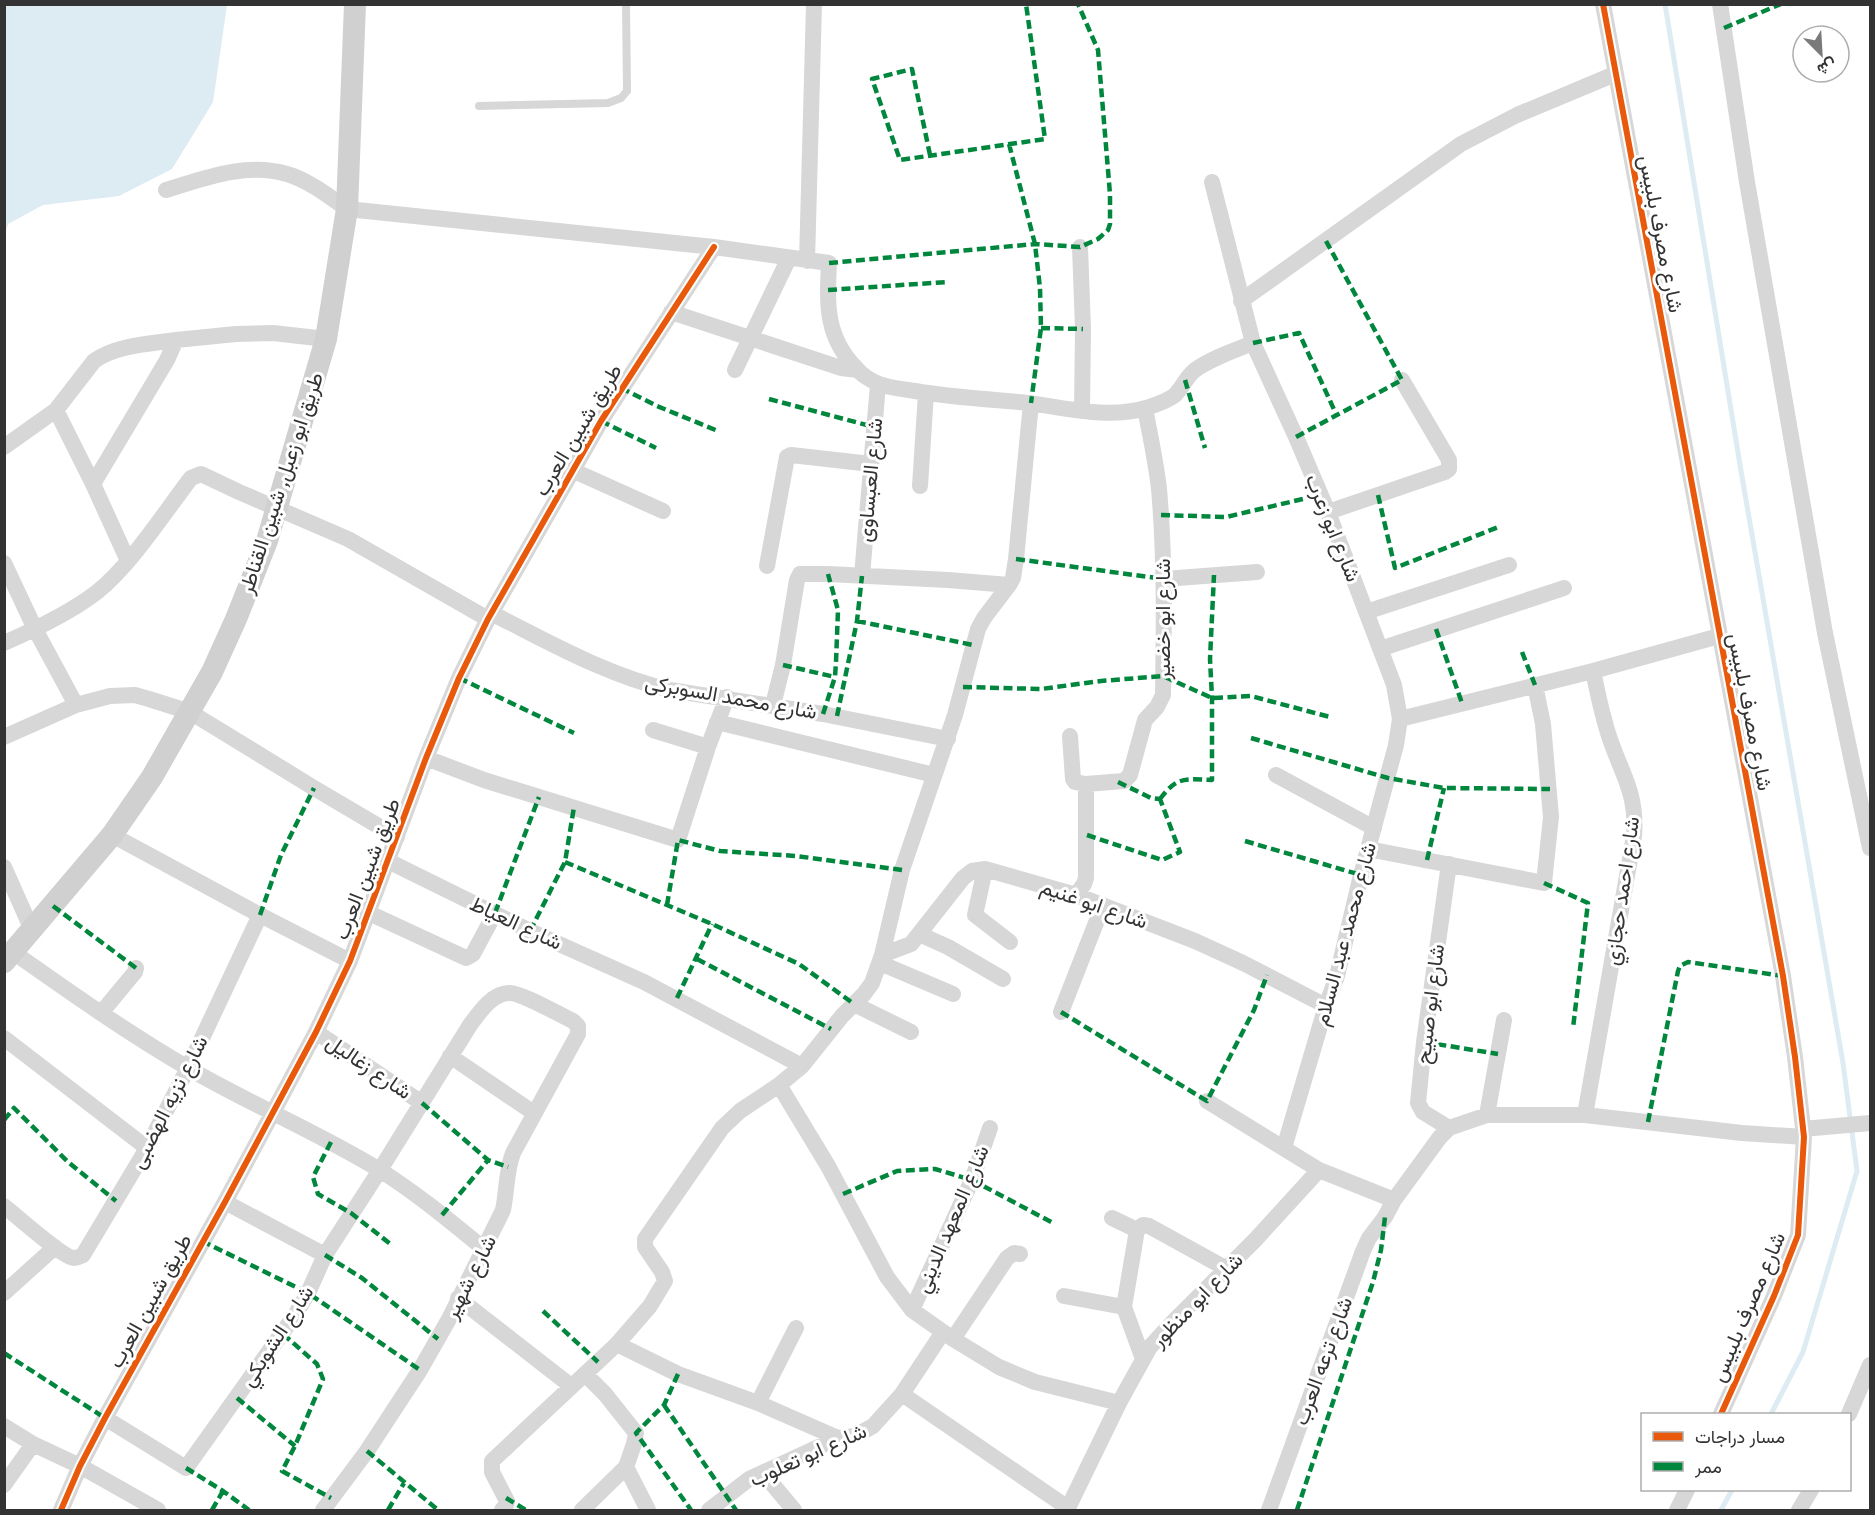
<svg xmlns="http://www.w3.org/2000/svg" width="1875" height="1515" font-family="'IBM Plex Sans',Vazirmatn,sans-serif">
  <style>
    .water { fill: #ddebf3 }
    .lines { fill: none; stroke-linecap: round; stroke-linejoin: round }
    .stream { stroke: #ddebf3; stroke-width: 5 }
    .lane { stroke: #d7d7d7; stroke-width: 8 }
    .street { stroke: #d7d7d7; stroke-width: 16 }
    .secondary { stroke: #d0d0d0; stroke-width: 22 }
    .quiet { stroke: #00873e; stroke-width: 4.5; stroke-dasharray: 9 4.5; stroke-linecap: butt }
    .cycleway-casing { stroke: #fff; stroke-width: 10 }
    .cycleway { stroke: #e8590c; stroke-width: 6 }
    .labels { text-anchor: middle; stroke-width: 6; stroke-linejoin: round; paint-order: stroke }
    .street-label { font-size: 21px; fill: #333; stroke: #fff }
  </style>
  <rect width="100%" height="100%" fill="#fff"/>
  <path class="water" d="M5,4L227,5L213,102L172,169L119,196L43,205L8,224L5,233Z"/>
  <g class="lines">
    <path class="stream" d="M1665,4L1740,465L1843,1063L1857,1171L1803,1352L1771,1414
      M1721,1510L1732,1490"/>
    <path class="lane" d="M479,106L608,103L621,98L627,91L626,4"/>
    <path class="street" d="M1603,4L1783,976L1795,1057L1804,1137L1798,1235L1774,1296L1721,1414
      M1720,4L1747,182L1825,633L1870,848
      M1212,182L1253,343L1296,437L1328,512L1394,685L1400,719L1396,745L1361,875L1337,976L1326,1006L1284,1148
      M166,190C205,178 246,162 287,174C308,180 330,197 347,209L714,247L829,263C827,304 825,337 857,369C862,375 872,381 879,384C890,388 903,389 915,391C949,397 984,399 1019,402C1061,406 1105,420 1146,408C1155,405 1168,401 1175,395C1183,387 1186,377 1195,370C1212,358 1233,351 1253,343
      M1080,247L1083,329L1082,411
      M807,261L814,4
      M1241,301L1461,144L1517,115L1615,74
      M671,312L841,368L858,370
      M735,370L789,258
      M56,410L94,361C116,345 149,344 176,340
      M4,447L56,410L93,484L128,561
      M572,470L663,511
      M93,484L167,360L176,340L236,334L273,333L326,339
      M920,486L926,393
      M1328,512L1445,472L1449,469V460L1402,380
      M4,563L35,629L76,705
      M767,566L787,457L791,455L871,464
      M862,576L878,384
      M1164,579L1257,572
      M1366,612L1509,565
      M491,613C549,642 606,675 670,690L823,714L948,739
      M4,643C36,629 70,613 97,592C131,565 164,513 191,478L201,474L239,492L348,539L488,619
      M1380,649L1564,588
      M773,705L783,665L797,580L800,574H828L948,580L1009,585
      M1400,719L1593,671L1719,636
      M717,722L934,775
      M653,730L708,747
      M1070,736L1073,779L1075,782L1086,784L1124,781L1130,775L1145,720L1157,707L1163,695C1164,626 1165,557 1159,489C1156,462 1150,435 1145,408
      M4,737L76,705L110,696L135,695L149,699L190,712L314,788L397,837
      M426,758L484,780L678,840L708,747L727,697
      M1276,775L1374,828
      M112,835L260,915L350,961
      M1368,849L1544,883L1551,817L1543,724L1535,685
      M388,861L530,931L644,982L802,1066
      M4,867L32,930
      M985,869L975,915L1010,942
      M1076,895L1084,884L1086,878V784
      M369,913L466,958L473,954L495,913
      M919,934L948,947L1003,979
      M13,952C71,993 128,1033 188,1068C250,1104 317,1132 378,1169C415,1192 450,1221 484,1249
      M882,955L911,944L963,878L972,871L985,869L1076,895L1195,941L1243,963L1326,1006
      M880,963L953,994
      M854,1004L911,1032
      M1061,1012L1103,905
      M101,1013L135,972L136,968
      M316,1032L422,1103
      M4,1038L147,1148
      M450,1056L534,1113
      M779,1085L828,1166L887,1277L912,1310L953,1339L999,1367L1035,1382L1119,1403
      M1207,1101L1319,1170L1394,1200
      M1487,1115L1504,1020
      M1585,1115L1634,836C1637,793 1623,777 1610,739C1602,716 1598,694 1593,671
      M1449,1128L1423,1112L1418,1103L1424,1042L1449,864
      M1803,1129L1870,1123
      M225,1202L325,1255
      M4,1206C17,1216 62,1257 74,1258C78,1258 79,1257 83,1255L147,1148L188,1068L260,915
      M1112,1218L1137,1230
      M1137,1230L1124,1307L1143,1359
      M1137,1230L1143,1225L1149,1226L1227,1269
      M4,1293L55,1247
      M1064,1296L1124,1307
      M458,1298L571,1386
      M912,1310L972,1180L990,1128
      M943,1332L902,1394L1068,1508
      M953,1339L1007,1258L1014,1253L1020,1254
      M617,1344L678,1374L758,1403L838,1438
      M758,1403L796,1328
      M1849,1414L1870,1365
      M105,1418L186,1468L295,1315L308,1293L325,1255L380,1170L470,1025C479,1013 492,993 509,993C520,992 560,1015 573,1021L578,1026V1034L513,1153C506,1171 507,1191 503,1210L449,1319L420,1370L367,1451L323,1510
      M4,1426L33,1444L80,1466L158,1510
      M626,1467L648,1510
      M763,1473L794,1510
      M4,1485L33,1444
      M61,1510L80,1466L105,1418L225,1202L316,1032L350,961L426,758L459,678L488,619L601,421L714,247
      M502,1510L506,1505L507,1501L492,1472V1461L617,1344L650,1306L665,1281L662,1272L645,1247V1239L722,1128L740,1111L779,1085L802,1066L842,1016L864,994L872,983L882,955L902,870L955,715L978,629L984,618L1009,585L1013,578L1016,559L1031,403
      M582,1510L626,1467L634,1444L636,1433L605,1394L585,1374
      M709,1510L749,1479L838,1438L855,1436L873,1426L902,1394
      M1067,1510L1119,1403L1150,1347L1172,1323L1256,1239L1319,1170
      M1269,1510L1363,1251L1369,1238L1385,1217L1394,1200L1440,1137L1449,1128L1487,1115H1585L1742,1133L1804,1137
      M1677,1510L1687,1490
      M1799,1510L1811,1490"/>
    <path class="secondary" d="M4,962L112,835L152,777L212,672L236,619L267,541L326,339L347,209L355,4"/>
    <path class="quiet" d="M1724,28L1781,4
      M1009,144L1035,244L1040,288L1041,328L1031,403
      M930,155L912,69L872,79L900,160L1045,139L1026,4
      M829,263L1035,244L1080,247L1098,239L1108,230L1110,224V194L1098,50L1078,4
      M828,290L947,282
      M1041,328L1083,329
      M1253,343L1299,333L1337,416
      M1185,380L1205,448
      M621,388L657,406L718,431
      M769,399L874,427
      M601,421L656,448
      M1296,437L1402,380L1326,241
      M1378,495L1395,568L1501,526
      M1161,515L1226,517L1320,495
      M1016,559L1164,579
      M857,621L973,645
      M1436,629L1462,703
      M1522,652L1535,685
      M783,665L835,677
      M459,678L574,733
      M963,687L1041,689L1101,681L1163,676L1212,698L1251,696L1330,717
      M823,714L835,677L836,662L838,610L828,574
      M837,716L857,621L862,576
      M1251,738L1388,778L1444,788L1550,789
      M1118,782L1151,798L1160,799
      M1160,799C1177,776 1185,779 1212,780V698L1210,659L1214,575
      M1087,835L1162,860L1180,852L1160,799
      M1245,841L1361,875
      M1427,860L1444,788
      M565,862L712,924L799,964L854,1004
      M1544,883L1588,903L1573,1028
      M667,905L678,840L720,851L796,856L902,870
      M53,906L136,968
      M495,913L539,797
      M260,915L281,855L314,788
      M530,931L565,862L574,807
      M697,959L831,1029
      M677,998L712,924
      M1061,1012L1207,1101L1254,1010L1267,975
      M1424,1042L1498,1054
      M422,1103L488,1160L508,1167
      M4,1120L14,1108L68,1162L116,1201
      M1648,1122L1678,971L1680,966L1688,962L1783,976
      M331,1142L313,1177L318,1194L351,1213L393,1246
      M843,1194L897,1171L935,1169L972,1180L1055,1224
      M442,1215L488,1160
      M202,1241L308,1293L420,1370
      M325,1255L362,1278L438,1339
      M543,1311L598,1362
      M283,1334L317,1364L323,1379L295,1446L282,1471L331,1498
      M4,1353L105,1418
      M678,1374L664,1405L636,1433L691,1510
      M237,1398L295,1446
      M664,1405L736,1510
      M367,1451L438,1510
      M186,1468L223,1491L249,1510
      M506,1498L526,1510
      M212,1510L223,1491
      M388,1510L404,1483
      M1297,1510L1373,1282L1381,1250L1385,1217"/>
    <defs>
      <path id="cycleway" d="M1603,4L1783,976L1795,1057L1804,1137L1798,1235L1774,1296L1721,1414
        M61,1510L80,1466L105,1418L225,1202L316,1032L350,961L426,758L459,678L488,619L601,421L714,247"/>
    </defs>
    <use href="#cycleway" class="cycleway-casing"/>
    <use href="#cycleway" class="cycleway"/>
  </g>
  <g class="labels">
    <g class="street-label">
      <text transform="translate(1661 234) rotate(79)" y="7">شارع مصرف بلبيس</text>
      <text transform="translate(578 430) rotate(-59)" y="7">طريق شبين العرب</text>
      <text transform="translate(870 480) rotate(-85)" y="7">شارع العبساوى</text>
      <text transform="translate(281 483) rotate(-72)" y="7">طريق ابو زعبل, شبين القناطر</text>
      <text transform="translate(1333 528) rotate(68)" y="7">شارع ابو زعرب</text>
      <text transform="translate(1163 619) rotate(-90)" y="7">شارع ابو خضير</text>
      <text transform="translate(731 697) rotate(10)" y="7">شارع محمد السوبركى</text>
      <text transform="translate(1750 712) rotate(79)" y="7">شارع مصرف بلبيس</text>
      <text transform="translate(367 869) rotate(-69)" y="7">طريق شبين العرب</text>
      <text transform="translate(1622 891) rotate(-82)" y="7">شارع احمد حجازي</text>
      <text transform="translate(1094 904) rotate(19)" y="7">شارع ابو غنيم</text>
      <text transform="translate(516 923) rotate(25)" y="7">شارع العياط</text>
      <text transform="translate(1345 934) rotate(-75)" y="7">شارع محمد عبد السلام</text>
      <text transform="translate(1430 1004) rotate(-83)" y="7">شارع ابو صبيح</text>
      <text transform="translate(369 1067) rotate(34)" y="7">شارع زغاليل</text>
      <text transform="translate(169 1102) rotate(-63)" y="7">شارع نزيه الهضبى</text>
      <text transform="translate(952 1219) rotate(-67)" y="7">شارع المعهد الديني</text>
      <text transform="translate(470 1277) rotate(-63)" y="7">شارع شهير</text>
      <text transform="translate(1197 1300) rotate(-46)" y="7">شارع ابو منظور</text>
      <text transform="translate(150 1301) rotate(-61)" y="7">طريق شبين العرب</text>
      <text transform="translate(1748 1307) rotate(-67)" y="7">شارع مصرف بلبيس</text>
      <text transform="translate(277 1336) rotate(-57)" y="7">شارع الشوبكي</text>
      <text transform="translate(1323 1361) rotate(-70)" y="7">شارع ترعه العرب</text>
      <text transform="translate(808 1455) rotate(-24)" y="7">شارع ابو تعلوب</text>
    </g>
  </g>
  <rect width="1875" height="1515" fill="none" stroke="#333333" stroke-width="12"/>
  <rect x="1641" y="1413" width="210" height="78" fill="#ffffff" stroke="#adadad" stroke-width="1.5"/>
  <rect x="1653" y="1432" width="30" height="9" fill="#e8590c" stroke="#adadad" stroke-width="1.5"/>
  <text x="1695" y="1443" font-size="18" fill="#333333">مسار دراجات</text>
  <rect x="1653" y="1462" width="30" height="9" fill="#00873e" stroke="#adadad" stroke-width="1.5"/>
  <text x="1695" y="1473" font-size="18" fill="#333333">ممر</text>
  <g transform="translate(1821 54) rotate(156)"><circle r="28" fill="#ffffff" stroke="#adadad" stroke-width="1.5"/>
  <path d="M0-4.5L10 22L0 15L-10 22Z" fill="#7a7a7a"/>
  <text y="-9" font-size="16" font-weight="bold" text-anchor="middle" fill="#333333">ش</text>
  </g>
</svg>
